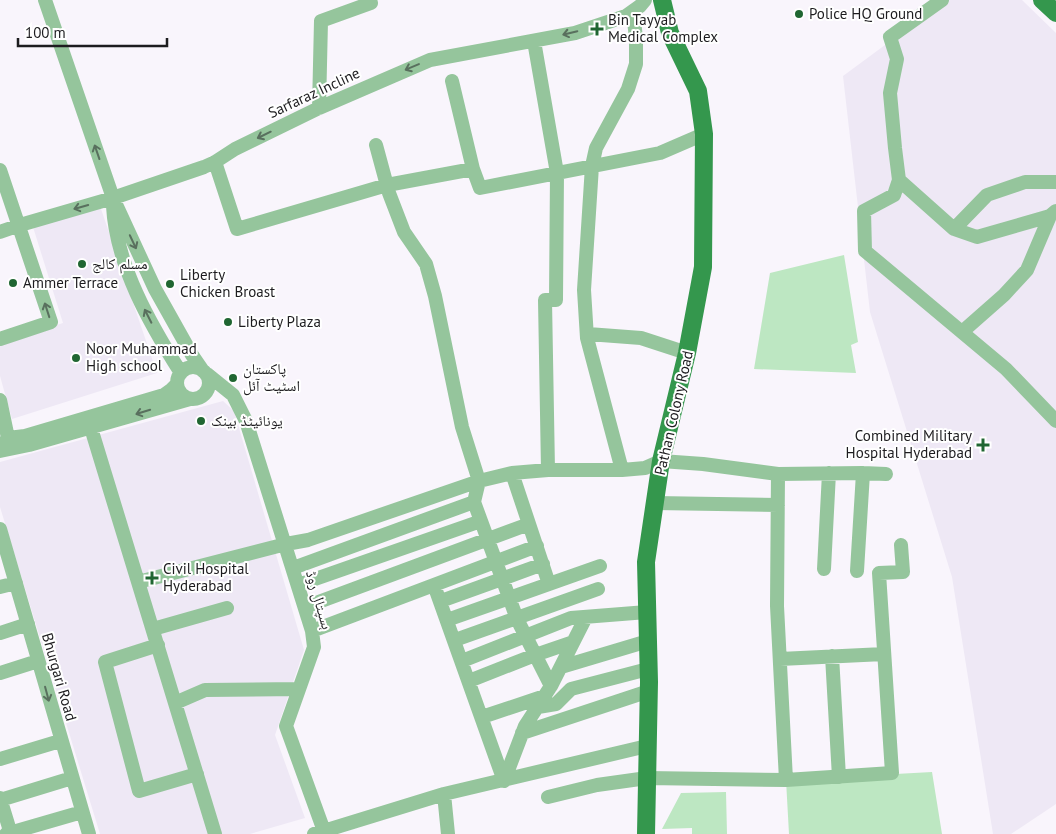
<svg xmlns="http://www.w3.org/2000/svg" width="1056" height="834" font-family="'PT Sans','Noto Naskh Arabic',sans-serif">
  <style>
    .built { fill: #eee8f5 }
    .green { fill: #bde7c2 }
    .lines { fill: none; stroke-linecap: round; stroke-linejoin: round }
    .minor { stroke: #95c59c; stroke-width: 14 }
    .major { stroke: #34974d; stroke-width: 18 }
    .oneway { stroke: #59705e }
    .poi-dot { fill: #206632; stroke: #fff; stroke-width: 2 }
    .labels { text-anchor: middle; stroke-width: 4; stroke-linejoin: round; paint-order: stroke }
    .poi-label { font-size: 15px; fill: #1d1c1f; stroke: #fff; text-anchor: start }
    .street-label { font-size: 15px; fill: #1d1c1f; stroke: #fff }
  </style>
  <rect width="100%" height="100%" fill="#f9f5fc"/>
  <path class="built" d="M946,0H1022L1056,33V804L1011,834H993L952,577L870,312L843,76Z
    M100,206L157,373L12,419L0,376V343L63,323L33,227Z
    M223,401L234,411L304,650L275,735L305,818L250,834H100L0,507V462Z"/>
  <path class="green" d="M844,255L858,342L851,345L856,373L754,369L770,273Z
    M932,772L942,834H789L786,780Z
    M726,792L727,834H692V828L662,829L681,793Z"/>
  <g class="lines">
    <path class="minor" d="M45,0L113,198L155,289L192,355L203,371
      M534,41L557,173L556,300H545L548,470
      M319,108L321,21L371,3
      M376,145L389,193L404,232L426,264L435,296L462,427L479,481L474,502L517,619L551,686
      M215,162L237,229L387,185L473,169L452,81
      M473,169L480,188L660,153L704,134
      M0,170L51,322L0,339
      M899,180L895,148L890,93L897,59L890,37L942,0
      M1056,182H1025L987,195L954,229L899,180L894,195L864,211L865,251L1006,369L1056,421
      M113,206C116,265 150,324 181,373
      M954,229L977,237L1050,216
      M0,232L20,225L113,198L204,167L215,162L235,149L319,108L430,60L575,33L626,16L640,6L645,0
      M962,332L1004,295L1027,270L1050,216L1056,211
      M588,334L641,338L687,353
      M177 383a16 16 0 1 1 32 0a16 16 0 1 1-32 0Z
      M207,374L233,395L246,421L312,631L314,647L286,726L324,831
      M0,400L8,438L2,445
      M91,428L215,834
      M8,438L25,436L164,395L171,390L177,384
      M0,451L29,445L190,399
      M622,470L587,338L584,290L592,166L596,148L628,89L636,64V38L633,12
      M512,473L549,584
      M778,474L777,606L786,780
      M655,503L778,505
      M0,529L89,834
      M293,568L474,502
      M824,569L829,473
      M857,571L863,473
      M138,582L286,544L308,540L479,481L512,473L548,470H622L645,468L661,461L703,464L778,474L863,473L886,474
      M298,585L481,521
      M434,585L504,781
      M0,587L16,583
      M441,601L543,564
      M305,607L529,524
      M447,620L600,566
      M153,629L227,608
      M312,631L537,546
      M0,633L28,624
      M455,640L598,589
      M158,645L105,662L139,791L197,774
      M832,656L839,777
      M780,659L884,654
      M462,661L571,618L647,612
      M561,667L648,641
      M0,673L38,661
      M469,681L535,655L573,642
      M175,703L205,690L299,689
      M538,707L556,704L571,689L648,669
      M482,717L545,696
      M522,733L649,691
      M0,759L60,741
      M504,781L525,726L551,686L586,617
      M444,794L448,834
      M548,797L597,785L647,778L786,780L892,773L879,573L903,572L901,545
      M0,798L11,834
      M0,800L72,778
      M6,834L82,812
      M314,834L444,794L647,746"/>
    <path class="major" d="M1042,0L1056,13
      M646,834L649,682L646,562L661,461L687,353L703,267L704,134L698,91L670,33L662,0"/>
  </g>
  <defs><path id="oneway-shaft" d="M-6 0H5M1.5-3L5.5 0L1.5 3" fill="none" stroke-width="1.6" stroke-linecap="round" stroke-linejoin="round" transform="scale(1.25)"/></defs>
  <g class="oneway">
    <use href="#oneway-shaft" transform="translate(570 33) rotate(167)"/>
    <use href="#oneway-shaft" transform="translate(412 67) rotate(157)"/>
    <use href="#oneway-shaft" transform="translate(264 135) rotate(154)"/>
    <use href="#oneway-shaft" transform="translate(97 152) rotate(-109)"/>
    <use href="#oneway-shaft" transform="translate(81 207) rotate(164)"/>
    <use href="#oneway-shaft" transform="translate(133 242) rotate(65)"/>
    <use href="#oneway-shaft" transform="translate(47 310) rotate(-108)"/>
    <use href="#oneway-shaft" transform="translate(148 316) rotate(-117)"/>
    <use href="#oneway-shaft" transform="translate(143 412) rotate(163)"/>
    <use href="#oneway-shaft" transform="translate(47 694) rotate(75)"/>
  </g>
  <g class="poi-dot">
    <circle cx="799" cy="14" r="5"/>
    <path d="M594.5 21.5h5v5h5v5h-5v5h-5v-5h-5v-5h5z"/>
    <circle cx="82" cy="264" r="5"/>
    <circle cx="13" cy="283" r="5"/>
    <circle cx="170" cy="284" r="5"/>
    <circle cx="228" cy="322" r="5"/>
    <circle cx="76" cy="358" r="5"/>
    <circle cx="233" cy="378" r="5"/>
    <circle cx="201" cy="421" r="5"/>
    <path d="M980.5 437.5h5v5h5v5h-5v5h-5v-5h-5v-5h5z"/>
    <path d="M149.5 570.5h5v5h5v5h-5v5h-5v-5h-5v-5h5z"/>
  </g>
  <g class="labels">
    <g class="poi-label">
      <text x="809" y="19">Police HQ Ground</text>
      <text x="608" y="25">Bin Tayyab<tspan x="608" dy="17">Medical Complex</tspan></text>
      <text x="92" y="269">مسلم کالج</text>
      <text x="180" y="280">Liberty<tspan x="180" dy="17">Chicken Broast</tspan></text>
      <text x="23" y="288">Ammer Terrace</text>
      <text x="238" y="327">Liberty Plaza</text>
      <text x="86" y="354">Noor Muhammad<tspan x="86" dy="17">High school</tspan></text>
      <text x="243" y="374">پاکستان<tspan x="243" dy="17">اسٹیٹ آئل</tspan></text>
      <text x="211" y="426">یونائیٹڈ بینک</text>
      <text x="972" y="441" text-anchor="end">Combined Military<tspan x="972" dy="17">Hospital Hyderabad</tspan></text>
      <text x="163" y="574">Civil Hospital<tspan x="163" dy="17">Hyderabad</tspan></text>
    </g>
    <g class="street-label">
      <text transform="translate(314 93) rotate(-25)" y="5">Sarfaraz Incline</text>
      <text transform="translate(674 413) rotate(-77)" y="5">Pathan Colony Road</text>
      <text transform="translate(319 600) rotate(74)" y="5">ہسپتال روڈ</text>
      <text transform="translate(59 677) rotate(74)" y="5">Bhurgari Road</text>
    </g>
  </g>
  <path d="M18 38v8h149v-8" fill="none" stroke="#1d1c1f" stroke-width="2.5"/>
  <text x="25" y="38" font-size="15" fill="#1d1c1f" stroke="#ffffff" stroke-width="4" paint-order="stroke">100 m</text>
</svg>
